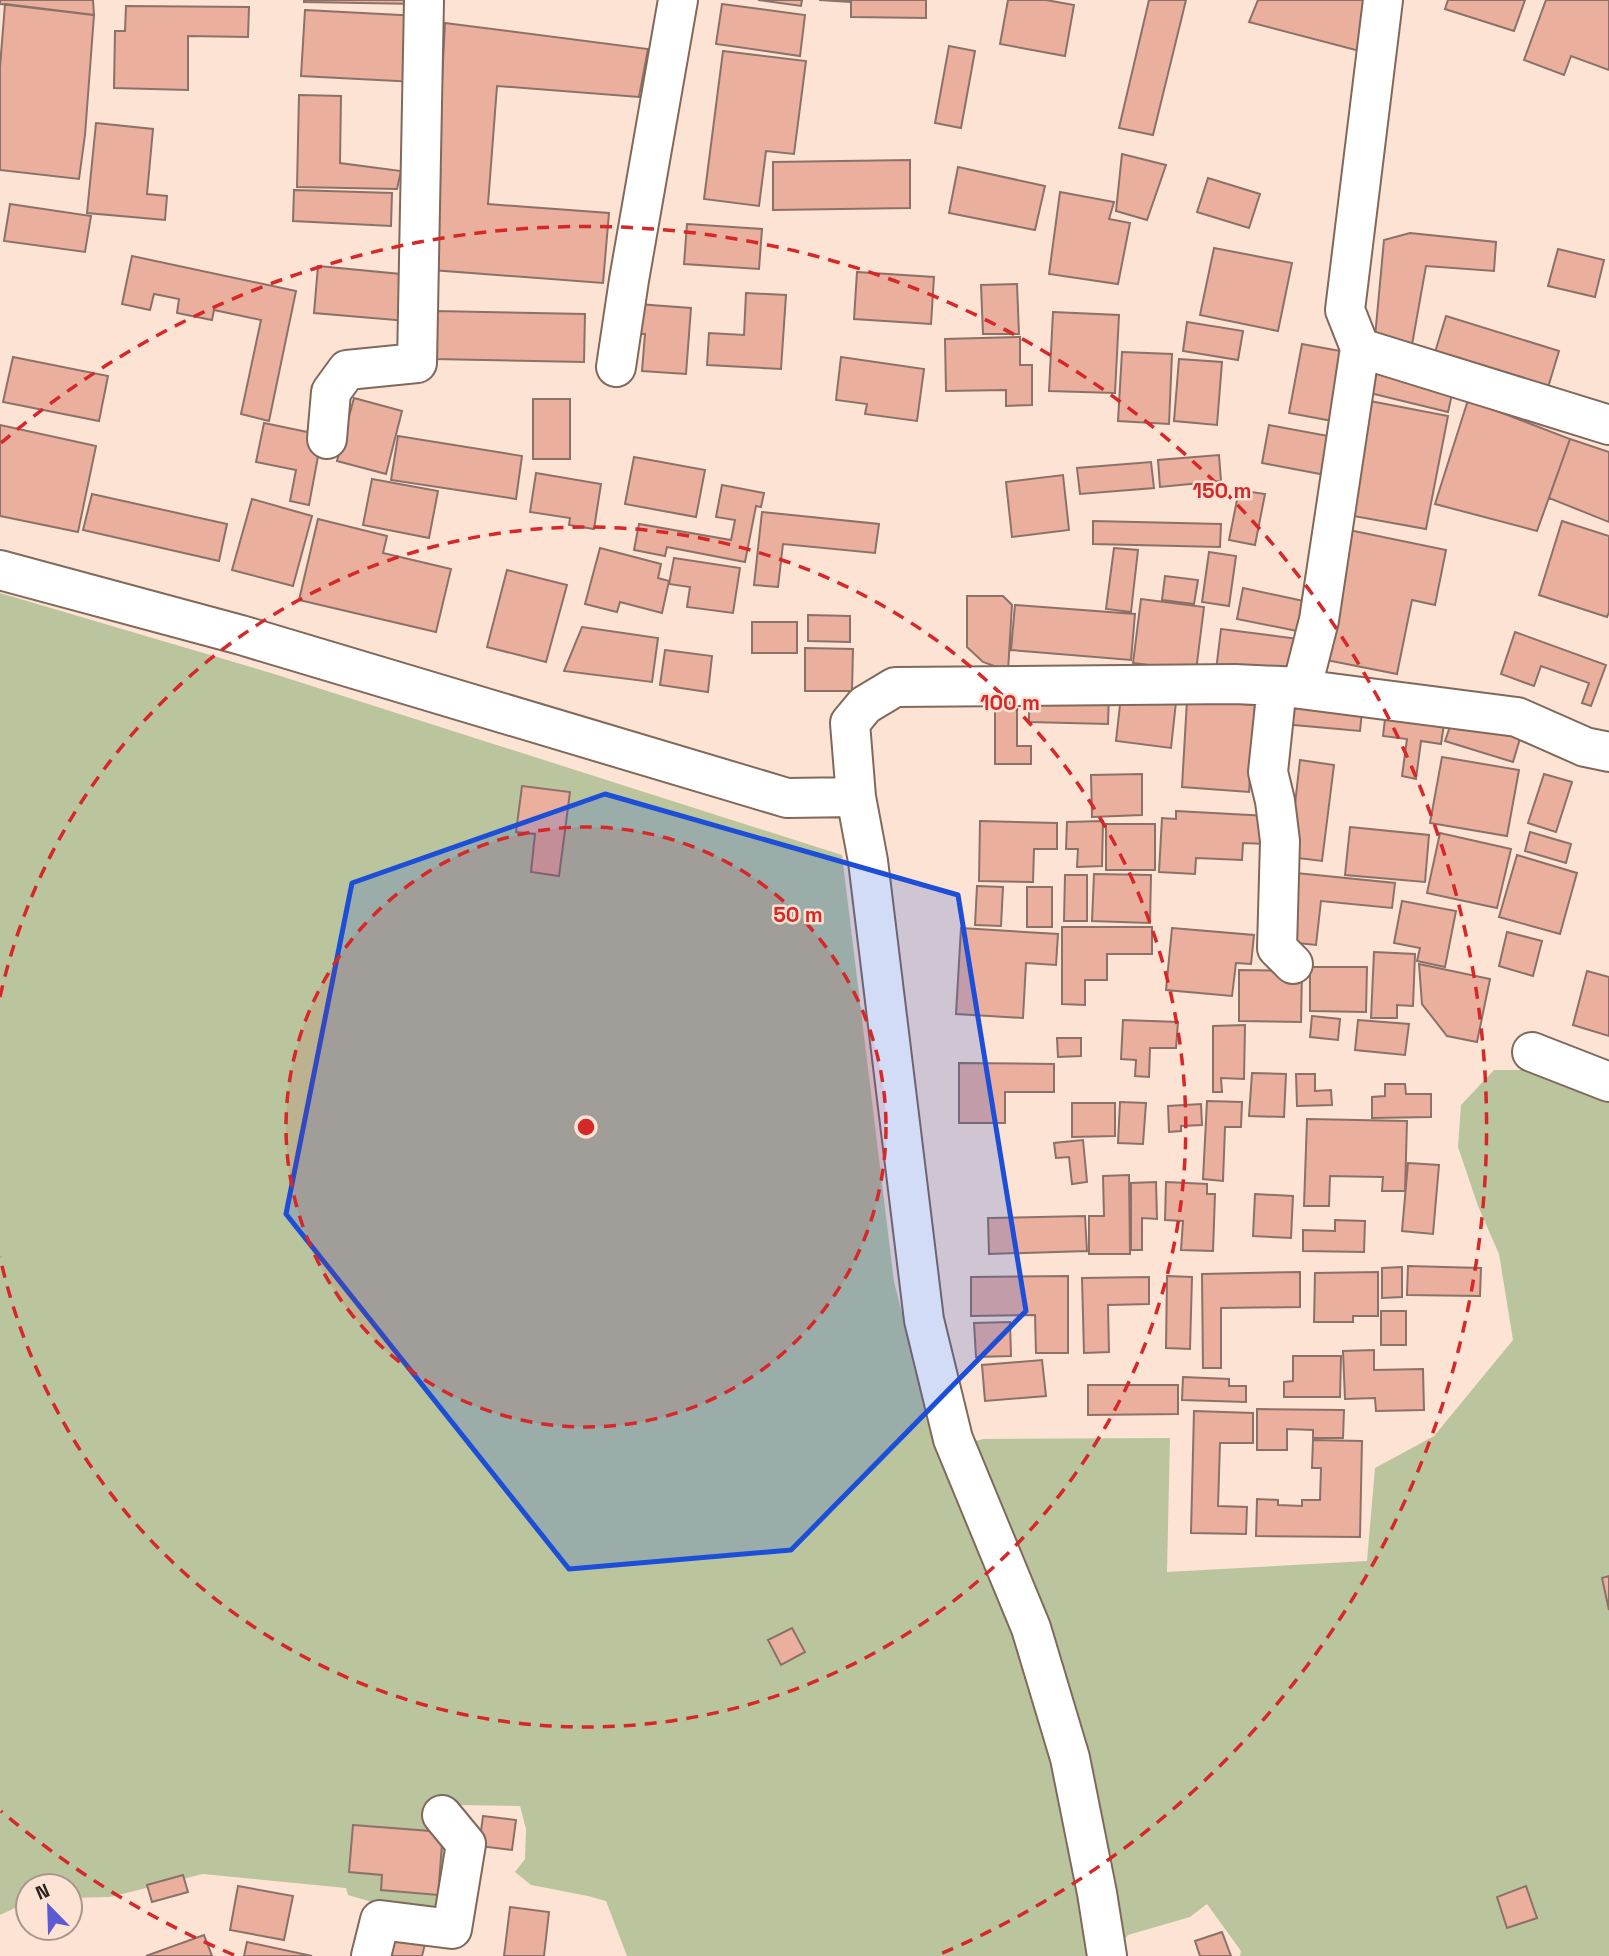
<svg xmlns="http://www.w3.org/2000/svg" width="1609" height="1956" font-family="'Space Grotesk',sans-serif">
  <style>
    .green { fill: #bac59e }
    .building { fill: #ebaf9e; stroke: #8c7169; stroke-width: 2 }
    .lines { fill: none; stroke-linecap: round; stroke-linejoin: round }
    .minor-casing { stroke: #80695b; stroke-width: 42 }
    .minor { stroke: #fff; stroke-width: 38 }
    .marked { fill: #1d4ed8; fill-opacity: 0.2; stroke: #1d4ed8; stroke-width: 5; stroke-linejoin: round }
    .ring { fill: none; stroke: #d62828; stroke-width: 3.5; stroke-dasharray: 12 9 }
    .centre { fill: #d62828; stroke: #fde3d3; stroke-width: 3.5 }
    .ring-label { font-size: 21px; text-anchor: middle; font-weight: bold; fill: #d62828; stroke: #fde3d3; stroke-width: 5; stroke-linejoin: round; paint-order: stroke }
  </style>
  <rect width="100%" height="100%" fill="#fde3d3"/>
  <path class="green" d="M0,593L271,673L842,855L894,1282L938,1451L983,1439L1170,1438L1167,1572L1367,1561L1375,1468L1434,1436L1513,1340L1499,1254L1478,1206L1458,1147L1461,1105L1494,1070H1528L1609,1099V1956H1240L1241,1951L1207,1904L1190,1917L1128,1935L1113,1956H627L606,1901L588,1896L531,1885L515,1872L525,1859L526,1829L520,1806L453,1805L446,1906L420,1916L348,1895L346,1888L203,1874L110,1897L70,1898V1886H28V1902L0,1915Z"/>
  <path class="building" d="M0,0H93L94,15L0,4Z
    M304,0H418V4L304,2Z
    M758,0H802L801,6Z
    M819,0H926V18L851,17V2Z
    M1008,0H1046L1074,5L1065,56L1000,44Z
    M1149,0H1186L1153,135L1119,128Z
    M1258,0H1378L1371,54L1249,22Z
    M1448,0H1525L1514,31L1445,9Z
    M1546,0H1609V70L1571,56L1564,75L1524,60Z
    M5,4L94,15L85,135L79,179L0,170V67Z
    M722,4L805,15L800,56L716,44Z
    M126,6L249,7L248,37L188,36V90L114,88L115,31H125Z
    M305,10L419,16L416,82L301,76Z
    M445,23L648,49L639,97L497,86L488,204L609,213L603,283L432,270Z
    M949,46L975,51L961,128L935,123Z
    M723,51L806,61L794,154L766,151L759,206L704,199Z
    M299,95L341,96L340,163L401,171L397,189L297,187Z
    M96,123L153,129L147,194L167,196L165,220L87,213Z
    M1122,154L1166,165L1147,220L1116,211Z
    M910,160V208L773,210V162Z
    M958,167L1045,186L1035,230L949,213Z
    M1208,178L1260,194L1249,228L1197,212Z
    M294,190L392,193L391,226L293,221Z
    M1060,192L1114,202L1109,219L1130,223L1118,284L1049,274Z
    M10,204L91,216L85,252L4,241Z
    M687,224L762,229L759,269L684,264Z
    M1410,233L1496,242L1494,271L1426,266L1410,356L1374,348L1384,240Z
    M1214,248L1292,263L1278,331L1200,315Z
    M1558,249L1604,260L1595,297L1548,286Z
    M132,256L296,291L269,421L241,414L261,320L214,310L212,320L177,313L179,299L154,294L150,310L122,304Z
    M318,266L411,275L407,321L314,313Z
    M857,272L934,277L931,324L854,319Z
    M1017,284L1019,334H983L981,285Z
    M746,293L786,295L781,369L707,365L709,333L744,335Z
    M637,304L691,308L686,374L642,371L645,334H635Z
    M434,311L585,314L584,362L433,359Z
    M1053,312L1119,315L1115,393L1049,391Z
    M1446,316L1559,351L1546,394L1433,359Z
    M1187,322L1243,331L1238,360L1183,351Z
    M1020,337V365H1032V405L1006,406V390L946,391L945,339Z
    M1302,344L1351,353L1338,422L1289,413Z
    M1122,352L1172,354L1169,424L1118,421Z
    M13,357L108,376L99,421L3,402Z
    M841,357L924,369L917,421L865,414L867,404L836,400Z
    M1179,359L1222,362L1217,425L1174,421Z
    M1378,363L1455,381L1448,412L1370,393Z
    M354,398L402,411L386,474L337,461Z
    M533,399H570V459H533Z
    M1468,400L1570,439L1537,531L1435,504Z
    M1370,401L1448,416L1426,529L1348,515Z
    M264,423L322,435L309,505L290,501L296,470L256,462Z
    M0,425L96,446L78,532L0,516Z
    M1269,425L1339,438L1331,476L1262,463Z
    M398,436L522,456L516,499L391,480Z
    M1570,439L1609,452V522L1549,498Z
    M1219,455L1221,481L1160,487L1158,460Z
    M634,457L705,470L696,517L625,504Z
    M1151,462L1154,488L1080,494L1077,468Z
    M536,473L601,484L594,529L569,525L570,518L530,512Z
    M1063,475L1069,530L1012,537L1006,482Z
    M372,479L438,491L429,538L363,525Z
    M722,485L764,493L761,507L756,506L745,562L667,547L665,556L634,550L639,524L731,540L735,520L716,517Z
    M1239,490L1265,494L1255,545L1229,540Z
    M92,494L227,524L219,561L83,530Z
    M252,499L312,516L293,586L232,570Z
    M762,512L879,524L875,553L783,544L778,587L754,585Z
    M318,519L387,536L383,553L451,569L436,632L299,600Z
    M1093,521L1221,524L1220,547L1093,544Z
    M1562,521L1609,536V612L1607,617L1539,595Z
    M1349,530L1446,550L1435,605L1412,600L1397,674L1321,659Z
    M600,548L661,564L658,578L669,581L662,613L620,602L617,612L585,604Z
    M1114,548L1138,550L1131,612L1106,609Z
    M1209,552L1236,556L1229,606L1202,602Z
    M674,558L740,568L733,613L687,607L690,587L669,584Z
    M507,570L567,585L546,662L487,647Z
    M1165,576L1198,580L1194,604L1162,600Z
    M1243,588L1313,603L1307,633L1237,619Z
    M967,596H1003L1012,605L1008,671L983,662L967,647Z
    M1141,599L1204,607L1196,671L1133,663Z
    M1015,605L1135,614L1131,660L1011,650Z
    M808,615L850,616V642L808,641Z
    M752,622H797V653H752Z
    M582,627L658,638L652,682L564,671Z
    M1221,629L1306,640L1300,682L1216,671Z
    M1515,632L1606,665L1591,706L1582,703L1589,683L1541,666L1534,686L1501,674Z
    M805,648L853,649L852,691H805Z
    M665,650L712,656L708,692L660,685Z
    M1029,691L1109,694L1108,724L1029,722Z
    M1285,694L1363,701L1360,731L1283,724Z
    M1121,696L1176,702L1171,748L1116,741Z
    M1187,700L1255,705L1249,792L1182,787Z
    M1387,703L1446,711L1441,744L1421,741L1416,779L1402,776L1407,739L1383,736Z
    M995,709H1017V746H1031V764H995Z
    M1455,712L1522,732L1513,762L1445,741Z
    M1442,757L1519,770L1507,836L1430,823Z
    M1300,760L1334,765L1322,861L1289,857Z
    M1142,774V815L1092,817L1091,775Z
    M1544,774L1572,782L1556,832L1528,823Z
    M522,786L570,792L559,876L531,872L535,834L516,832Z
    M1176,811L1268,816L1267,844L1243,843L1242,860L1196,858L1195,874L1159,872L1162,818L1176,819Z
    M980,821L1057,823V849H1034L1033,882L979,881Z
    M1103,821L1102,866L1077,867L1078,849H1066L1067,822Z
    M1106,824H1155V870H1106Z
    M1350,827L1429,835L1425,882L1345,875Z
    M1530,832L1571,844L1566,863L1525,851Z
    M1440,833L1511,849L1497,908L1427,893Z
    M1517,855L1577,873L1560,934L1499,917Z
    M1296,873L1395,883L1392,908L1321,901L1316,945L1288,942Z
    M1094,874L1151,875L1150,923L1092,921Z
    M1065,875H1087V921H1064Z
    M977,886L1003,887L1001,926L975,925Z
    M1027,887H1052V927H1027Z
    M1402,901L1456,911L1445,967L1417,961L1420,948L1394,943Z
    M1062,927H1152V954H1107V980H1085V1005L1062,1004Z
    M961,928L1058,934L1056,965L1026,963L1023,1018L956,1014Z
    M1172,928L1254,935L1251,964L1236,963L1232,996L1166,990Z
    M1507,932L1542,941L1533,976L1499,966Z
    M1374,952L1415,954L1413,1006L1397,1005V1018H1371Z
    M1419,964L1490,979L1477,1042L1447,1036L1422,1004Z
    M1310,967H1367L1366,1012L1310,1011Z
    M1239,970L1302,971L1301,1022L1239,1021Z
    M1587,971L1609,977V1036L1573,1025Z
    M1312,1016L1340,1019L1338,1040L1310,1037Z
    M1123,1020L1178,1022L1176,1048H1150L1149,1077L1135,1076L1136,1060L1121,1059Z
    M1358,1020L1409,1024L1405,1055L1355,1050Z
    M1245,1025L1244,1079L1221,1078L1222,1092H1213V1026Z
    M1057,1038H1081V1056L1058,1057Z
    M959,1063L1054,1064V1092H1005V1123H959Z
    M1252,1073L1286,1074L1284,1117L1249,1116Z
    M1296,1074H1315V1091L1331,1090L1332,1105L1297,1106Z
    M1385,1084H1405L1406,1094H1431V1117L1372,1118V1097L1385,1096Z
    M1207,1101L1242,1102L1241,1127H1225L1223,1181L1203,1179Z
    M1120,1102L1146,1103L1143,1144L1118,1143Z
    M1072,1103H1115V1136L1072,1137Z
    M1201,1104L1202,1125L1181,1126V1131L1169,1132L1168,1106Z
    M1307,1119L1407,1121L1405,1191H1382L1383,1177L1330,1176L1329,1206H1304Z
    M1083,1140L1087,1182L1072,1184L1069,1157L1056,1158L1054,1143Z
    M1408,1163L1439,1165L1433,1234L1402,1231Z
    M1129,1175L1130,1254H1089V1216H1104L1103,1176Z
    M1156,1182L1157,1219L1142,1218V1250H1131V1183Z
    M1166,1182L1207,1184V1194H1215L1213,1251L1181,1250L1183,1221L1165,1220Z
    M1255,1194L1293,1196L1291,1238L1253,1236Z
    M1085,1216L1087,1251L989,1254L988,1218Z
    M1335,1220L1365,1221L1364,1252L1303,1251V1230L1335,1231Z
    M1408,1266L1481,1268L1480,1296L1407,1295Z
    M1402,1267V1297L1382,1298V1268Z
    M1300,1272V1307L1221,1308V1368H1203L1202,1274Z
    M1378,1272V1316H1353V1322H1314L1315,1273Z
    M1068,1276V1353H1036L1035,1315L971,1316V1277Z
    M1167,1276L1192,1277L1190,1349L1166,1348Z
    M1149,1277V1304L1108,1305L1109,1352L1084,1353L1082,1278Z
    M1381,1311H1406V1345H1381Z
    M1010,1322L1011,1356L976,1357L974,1323Z
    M1374,1350V1370L1423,1369L1424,1410L1376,1411L1375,1398L1345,1399L1343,1351Z
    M1293,1356H1341L1340,1397H1284V1382L1293,1381Z
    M1042,1360L1046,1396L985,1401L982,1365Z
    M1183,1377L1229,1379V1386H1246V1402L1182,1400Z
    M1088,1385H1178V1414L1088,1415Z
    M1257,1409L1344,1410L1343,1438H1313V1430L1287,1429V1450H1257Z
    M1194,1411L1253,1413V1443H1220L1218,1506L1247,1507L1246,1534L1191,1533Z
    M1313,1440L1362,1441L1360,1537L1256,1536L1257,1499L1278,1500V1505L1302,1506V1500H1320L1321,1468H1312Z
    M1609,1576V1610L1602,1578Z
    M792,1628L805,1652L781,1665L768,1640Z
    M483,1816L516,1820L512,1850L479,1846Z
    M353,1825L443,1832L438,1895L381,1890L382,1875L349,1872Z
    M183,1875L188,1892L152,1902L147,1885Z
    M238,1886L293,1896L284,1940L230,1930Z
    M1526,1886L1537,1918L1507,1928L1497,1897Z
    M510,1907L549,1912L544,1956H504Z
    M388,1927L427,1936L422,1956H381Z
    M1222,1932L1231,1956H1200L1195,1941Z
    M204,1935L212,1956H146Z
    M247,1942L312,1956H244Z"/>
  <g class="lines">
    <defs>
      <path id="minor" d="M1360,348L1609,425
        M616,367L629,280L678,0
        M327,439L331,392L347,370L417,363L424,0
        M0,570L241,635L787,798L856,797L850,723L865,705L895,687L1235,684L1302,687L1319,620L1360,348L1345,310L1383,0
        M1277,686L1517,717L1585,747L1609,752
        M1277,686L1268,772L1275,801L1280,841L1277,948L1293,964
        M856,797L868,861L924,1320L953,1439L1031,1628L1070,1758L1097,1893L1107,1956
        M1532,1052L1609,1082
        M371,1956L380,1920L452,1929L466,1844L442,1815"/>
    </defs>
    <use href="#minor" class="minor-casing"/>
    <use href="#minor" class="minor"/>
  </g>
  <path class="marked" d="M605,794L958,895L1026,1311L791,1550L569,1569L286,1214L352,883Z"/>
  <circle cx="586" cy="1127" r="300" fill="#d62828" fill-opacity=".12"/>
  <g class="ring">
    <circle cx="586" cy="1127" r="300"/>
    <path d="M0 997A600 600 0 1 1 0 1257"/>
    <path d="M234 1955A900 900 0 0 1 1 1811M1 443A900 900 0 1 1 938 1955"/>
  </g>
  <circle cx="586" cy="1127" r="10" class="centre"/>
  <g class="ring-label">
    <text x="1222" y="498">150 m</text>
    <text x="1010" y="710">100 m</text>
    <text x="798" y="922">50 m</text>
  </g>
  <g transform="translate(49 1907) rotate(337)"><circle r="33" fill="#fde3d3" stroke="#a9968a" stroke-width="2"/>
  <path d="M0-5L12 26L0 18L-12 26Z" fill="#5c5ad2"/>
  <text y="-10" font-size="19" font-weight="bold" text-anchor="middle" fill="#2c231d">N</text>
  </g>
</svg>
